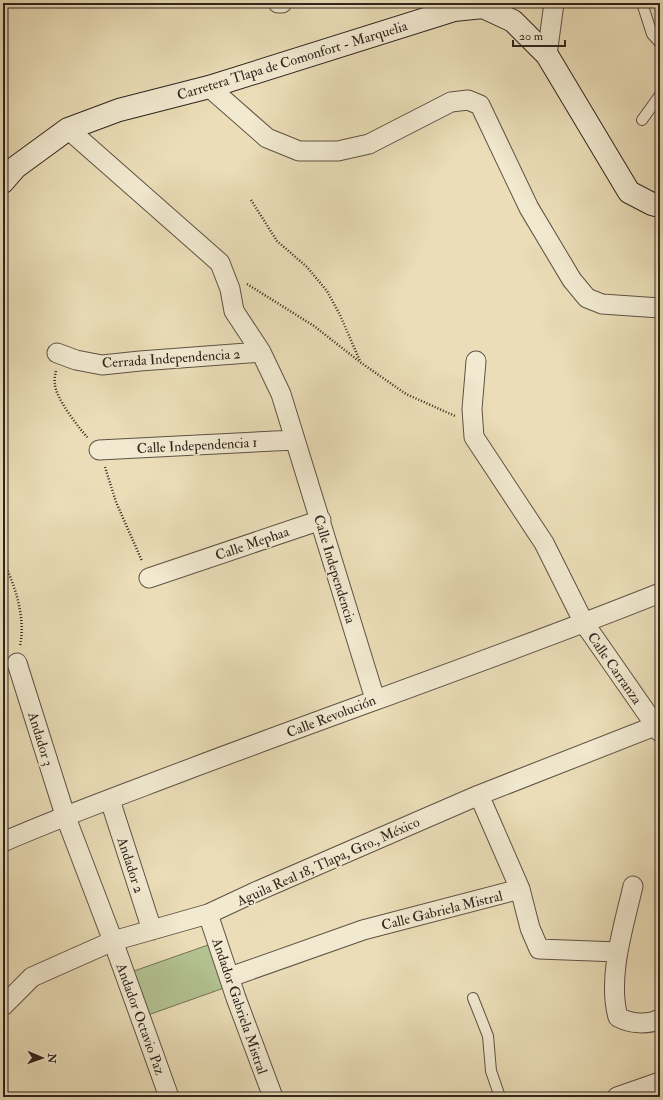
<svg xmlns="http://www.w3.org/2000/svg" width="663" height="1100" font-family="'IM FELL Double Pica',serif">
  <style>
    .green { fill: #b3c291; stroke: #727358 }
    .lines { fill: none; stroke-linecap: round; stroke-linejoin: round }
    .lane-casing { stroke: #5e5244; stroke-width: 12 }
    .street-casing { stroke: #5e5244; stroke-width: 21 }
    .secondary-casing { stroke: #30241e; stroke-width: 24 }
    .path { stroke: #30241e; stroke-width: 2.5; stroke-dasharray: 1 2; stroke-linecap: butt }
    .lane { stroke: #f1e9d0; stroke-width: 10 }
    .street { stroke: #f1e9d0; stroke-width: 19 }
    .secondary { stroke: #f1e9d0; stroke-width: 22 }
    .labels { text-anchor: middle; stroke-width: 3; stroke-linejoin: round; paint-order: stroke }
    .street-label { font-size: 14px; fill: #30241e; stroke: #f1e9d0 }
  </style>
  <rect width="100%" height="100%" fill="#eaddb7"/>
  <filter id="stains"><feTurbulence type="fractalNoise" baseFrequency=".005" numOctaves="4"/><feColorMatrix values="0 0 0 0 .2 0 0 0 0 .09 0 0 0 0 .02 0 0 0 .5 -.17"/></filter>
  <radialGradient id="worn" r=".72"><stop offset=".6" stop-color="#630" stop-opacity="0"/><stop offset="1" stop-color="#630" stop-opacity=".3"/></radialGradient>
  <path class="green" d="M208,945L224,988L148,1015L131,972Z"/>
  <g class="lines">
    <defs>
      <path id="lane" d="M642,3L652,34L660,43
        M642,120L660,95
        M473,998L488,1036L491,1071L500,1097"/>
      <path id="street" d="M278,3H282
        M547,55L554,3
        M209,87L267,138L299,151H338L369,144L451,102L468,100L480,105L529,208L572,280L587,298L602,304L660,308
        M68,129L220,263L230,289L234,311L261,352L281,394L375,699
        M57,353L76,360L102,365L140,361L261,352
        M476,361L472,409L474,437L544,543L584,623L660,732
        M99,450L295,440
        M149,578L321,520
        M17,663L65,815L113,941L169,1097
        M479,795L520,889L530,928L539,949L618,952
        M110,800L152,930
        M3,842C67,814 132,791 197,766C351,708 507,654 660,593
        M633,886C624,926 607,977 618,1017C630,1024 648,1025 660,1019
        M208,914L236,998L273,1097
        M230,977L363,930L520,889
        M3,1006L32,977L113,941L208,914L253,893L479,795L660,724
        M617,1097L660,1082"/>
      <path id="secondary" d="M3,182L16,167L68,129L119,110L209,87L454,10L483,7L513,21L547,55L629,192L652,204L660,206"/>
    </defs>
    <use href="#lane" class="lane-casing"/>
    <use href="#street" class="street-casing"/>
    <use href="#secondary" class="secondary-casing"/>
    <path class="path" d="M251,200L277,241L307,267L327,291L340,315L360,361
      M247,284L314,326L360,362L406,394L455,416
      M56,371C55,375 54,380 55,384C55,397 78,427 88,438
      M105,467L116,502L142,561
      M3,560C15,586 26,617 20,646"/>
    <use href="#lane" class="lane"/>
    <use href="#street" class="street"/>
    <use href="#secondary" class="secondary"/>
  </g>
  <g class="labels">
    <g class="street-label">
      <text transform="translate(292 60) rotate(-17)" y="5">Carretera Tlapa de Comonfort - Marquelia</text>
      <text transform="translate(171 358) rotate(-4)" y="5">Cerrada Independencia 2</text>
      <text transform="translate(197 445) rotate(-3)" y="5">Calle Independencia 1</text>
      <text transform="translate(252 543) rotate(-19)" y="5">Calle Mephaa</text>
      <text transform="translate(335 569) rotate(73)" y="5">Calle Independencia</text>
      <text transform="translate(615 668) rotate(55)" y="5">Calle Carranza</text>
      <text transform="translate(331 716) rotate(-21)" y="5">Calle Revolución</text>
      <text transform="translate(41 739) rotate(73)" y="5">Andador 3</text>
      <text transform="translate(328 861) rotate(-24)" y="5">Aguila Real 18, Tlapa, Gro., México</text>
      <text transform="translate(131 865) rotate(72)" y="5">Andador 2</text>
      <text transform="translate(442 910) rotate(-14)" y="5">Calle Gabriela Mistral</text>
      <text transform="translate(240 1006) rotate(71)" y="5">Andador Gabriela Mistral</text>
      <text transform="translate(141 1019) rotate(70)" y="5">Andador Octavio Paz</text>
    </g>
  </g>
  <rect width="663" height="1100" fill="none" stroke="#eaddb7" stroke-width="16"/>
  <rect x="4" y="4" width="655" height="1092" fill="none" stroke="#30241e" stroke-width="2"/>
  <rect x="8" y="8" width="647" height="1084" fill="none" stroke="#30241e"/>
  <g transform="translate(42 1058) rotate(92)" stroke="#f1e9d0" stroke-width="3" paint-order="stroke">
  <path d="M0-3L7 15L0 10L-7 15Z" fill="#30241e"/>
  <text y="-6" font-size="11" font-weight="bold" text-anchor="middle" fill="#30241e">N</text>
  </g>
  <path d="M513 40v6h52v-6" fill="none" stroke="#30241e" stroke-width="2"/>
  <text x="519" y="40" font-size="12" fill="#30241e" stroke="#f1e9d0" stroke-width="3" paint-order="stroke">20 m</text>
  <rect width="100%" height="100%" filter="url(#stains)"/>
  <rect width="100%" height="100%" fill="url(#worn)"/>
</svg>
